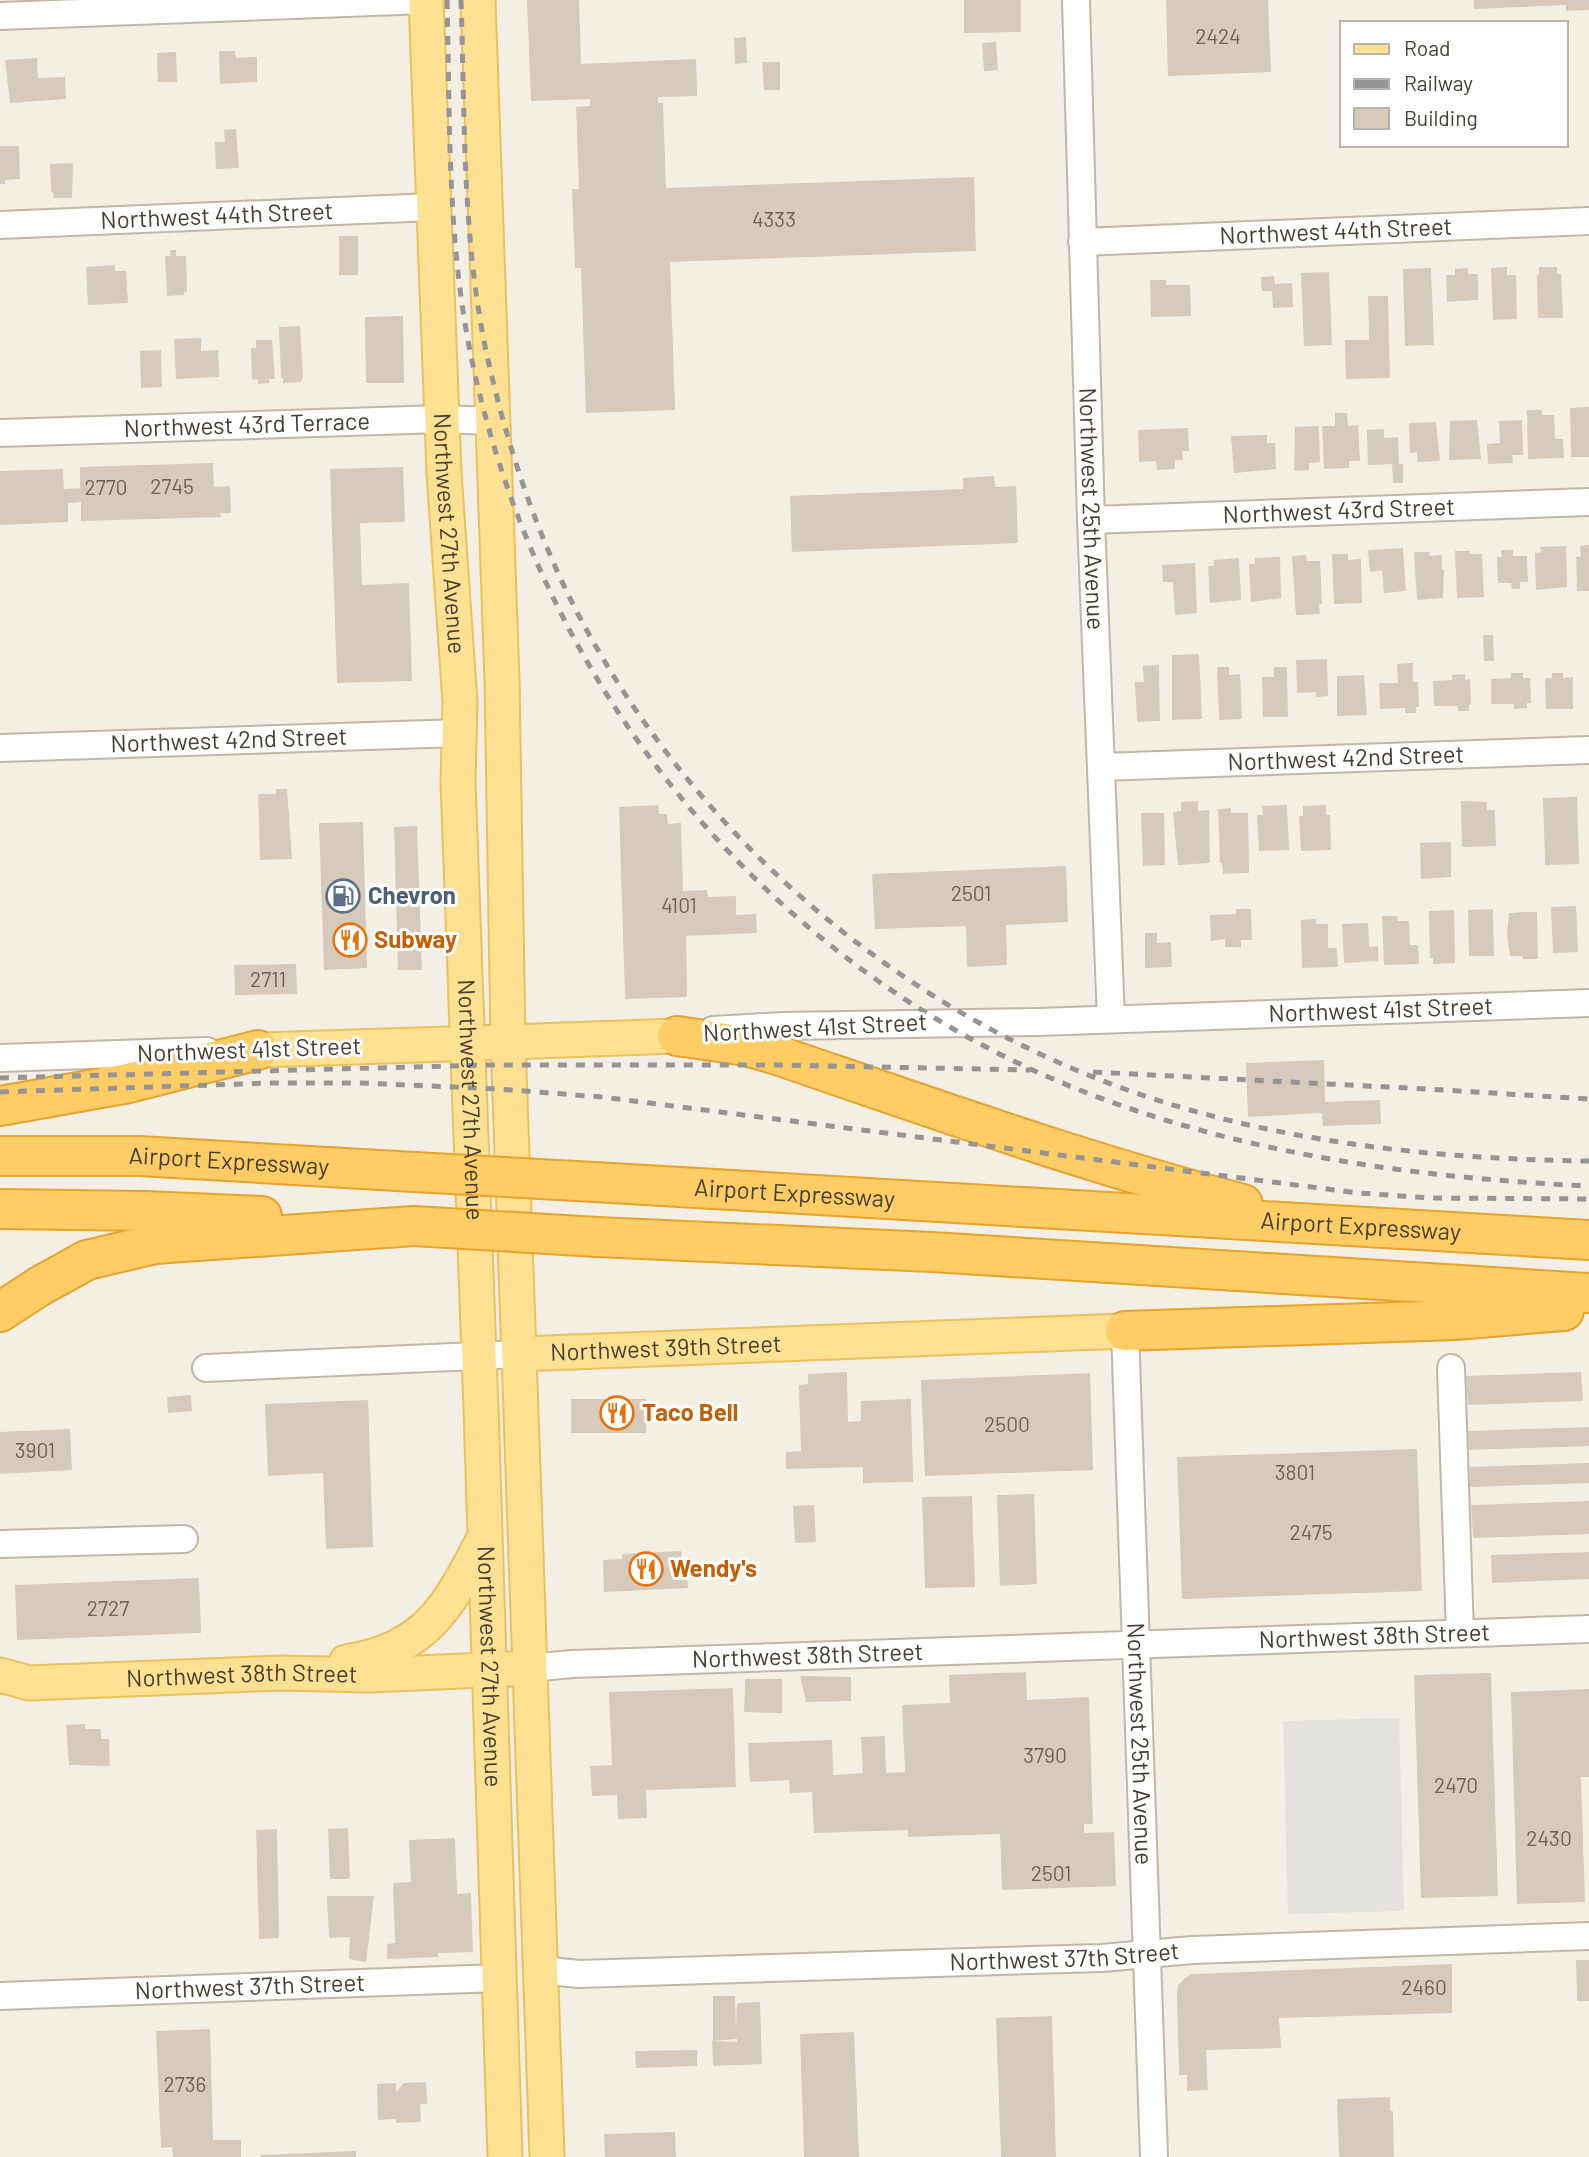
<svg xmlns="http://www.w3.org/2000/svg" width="1589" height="2157" font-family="Barlow,sans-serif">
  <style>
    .parking { fill: #e4e2de }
    .building { fill: #d6cbba }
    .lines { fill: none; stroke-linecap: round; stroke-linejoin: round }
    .minor-casing { stroke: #c0b7a7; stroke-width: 30 }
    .major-casing { stroke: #eac15d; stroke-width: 37 }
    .highway-casing { stroke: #e6a32d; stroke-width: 42 }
    .minor { stroke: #fff; stroke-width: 26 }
    .major { stroke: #ffe193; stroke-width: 33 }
    .highway { stroke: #ffcd65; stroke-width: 38 }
    .rail { stroke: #959595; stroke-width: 5; stroke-dasharray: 9 9; stroke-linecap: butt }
    .highway-bridge-casing { stroke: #e6a32d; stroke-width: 42; stroke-linecap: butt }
    .highway-bridge { stroke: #ffcd65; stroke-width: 38 }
    .labels { text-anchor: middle; stroke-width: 6; stroke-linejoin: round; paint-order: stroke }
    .number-label { font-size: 21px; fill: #6a6356 }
    .street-label { font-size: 24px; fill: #464034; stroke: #fff }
    .service-label { font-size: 24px; font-weight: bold; fill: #4e5e75; stroke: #fff; text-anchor: start }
    .food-label { font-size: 24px; font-weight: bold; fill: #c56008; stroke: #fff; text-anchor: start }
  </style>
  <rect width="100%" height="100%" fill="#f4efe5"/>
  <path class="parking" d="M1399,1718L1404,1911L1288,1914L1283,1721Z"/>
  <path class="building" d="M527,0H579L581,64L696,59L697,96L658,97V103H663L666,188L974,177L976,251L670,262L675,410L586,413L581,268H575L572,189H579L576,107L590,106V99L531,101Z
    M964,0H1021V32L964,33Z
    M1166,0H1268L1271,72L1168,76Z
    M1474,0H1589V10L1566,11V5L1474,9Z
    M746,37L747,63L735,64L734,38Z
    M996,42L998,70L984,71L982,43Z
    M219,51H235L236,58L257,57V82L220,84Z
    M176,52L177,82H158L157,53Z
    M37,58L38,78L65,77L66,99L10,103L5,60Z
    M762,62H780V90H764Z
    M236,129L239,168L216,169L215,142H225L224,130Z
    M0,146H19L20,179L5,180V184H0Z
    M73,163L72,198H54L53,192H51L50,164Z
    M339,236H358V275H339Z
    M170,250H176V256H186L187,292H184V295L167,296L165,256H170Z
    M115,265V271H126L128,303L88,305L86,267Z
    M1507,267V275H1516L1517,319L1493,320L1491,268Z
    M1539,267H1557V274H1561L1563,318H1538L1537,275H1539Z
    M1431,268L1434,345L1405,346L1403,269Z
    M1468,268V274H1478V300L1447,302L1446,275H1455V269Z
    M1329,272L1332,345L1304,346L1301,273Z
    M1274,276L1275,284L1292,283L1293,307L1273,308L1272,291H1262L1261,277Z
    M1150,280H1166V285H1190L1191,316L1151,317Z
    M1368,296H1388L1390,378L1346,379L1345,340H1369Z
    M403,316L404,383H366L365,317Z
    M300,326L303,377L301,382L283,383V378H281L279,327Z
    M201,338V351L218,350L219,377L176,379L174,339Z
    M256,340H272L275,379H269V383L258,384V379L252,380L251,348H256Z
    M161,350L162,387L141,388L140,351Z
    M1589,407V457H1571L1570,408Z
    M1527,410H1542V415H1554L1555,439H1563L1564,458L1528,459Z
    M1335,413H1347L1348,426L1358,425L1360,461H1349V468L1324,469L1322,426H1335Z
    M1477,420L1481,459L1449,460L1450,421Z
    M1522,420L1523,455H1512L1513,463L1488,464L1487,444L1500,443L1499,421Z
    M1436,422L1440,461L1417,462V452L1410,453L1409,423Z
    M1319,426L1320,462L1309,463V470L1294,471L1295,427Z
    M1188,428L1189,451H1182L1183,460H1175V469L1157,470L1156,461L1139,462L1138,430Z
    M1384,429V438L1398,437L1399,464H1403V483H1393L1392,464L1368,465L1367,430Z
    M1267,435V443H1275L1276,469L1234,473L1231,436Z
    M213,463L214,487L230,486L231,513H220L221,517L81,521V502L68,503V522L0,525V471L63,469L64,489L80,488V467Z
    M403,467L405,522L360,523L362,585L409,583L412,681L337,683L330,469Z
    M994,476L995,487L1016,486L1018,543L792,552L790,496L963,489V478Z
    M1589,545V591H1577L1576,557L1581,556L1580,546Z
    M1566,546L1567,587L1536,590L1535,553L1541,552L1540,547Z
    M1403,548L1406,591L1384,593L1382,570L1370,572L1368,550Z
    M1501,550H1513V556H1527L1528,582H1520V589H1512L1511,583H1498L1497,557H1502Z
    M1455,551H1470V554H1482L1484,597L1457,598Z
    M1414,552H1429L1430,556L1442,555V570L1444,569L1443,598L1417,600Z
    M1332,554H1348V560L1361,559L1362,603L1334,604Z
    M1306,555L1307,561H1320L1322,604H1319L1320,614L1296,615L1292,556Z
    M1280,557L1281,598L1251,602L1249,564H1255V558Z
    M1239,558L1241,600L1210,603L1208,566H1214V560Z
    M1195,563L1197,613L1175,615L1173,582H1163L1162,565Z
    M1483,635H1493L1494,661H1484Z
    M1199,654L1202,719L1172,720V655Z
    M1327,659L1328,696L1316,697V692L1297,693L1296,660Z
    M1413,663V682H1418L1419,707H1416V713H1405V708L1380,709L1379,683H1398L1397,664Z
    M1159,665L1160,721L1137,722L1135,682H1144L1143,666Z
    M1217,667H1229V675L1240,674L1242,719L1219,720Z
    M1274,667H1287L1288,717H1263L1262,677H1274Z
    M1511,673H1523V678H1530L1531,703H1527V708L1514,709V704H1491V679L1511,678Z
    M1552,673H1563V678L1573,677V709H1546L1545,678H1552Z
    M1465,674V680L1470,679L1471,705H1469V711H1458V706H1434L1433,681L1452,680V675Z
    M1364,675L1367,715L1337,716V676Z
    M276,789H287L292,859L260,860L258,794H276Z
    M1577,797L1579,864L1545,865L1543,798Z
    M1198,801V811L1209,810L1210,863L1178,865L1173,812L1181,811V802Z
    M1461,801L1487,802V810H1495L1496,846L1462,847Z
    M658,805L659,814H667L668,824L681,823L683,891L707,890L708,897L736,896V915L756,914L757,933L686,936L687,997L625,999L619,807Z
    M1287,805L1289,850L1259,851L1257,815H1263L1262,806Z
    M1326,805V815H1330L1331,850L1301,851L1299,816H1303V806Z
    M1231,808V813H1248L1249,873L1223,874L1222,863H1220L1218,809Z
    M1141,813H1164L1165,865L1143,866Z
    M363,822L367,968L324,970L319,823Z
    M417,826L422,970H398L394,827Z
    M1451,842V877L1421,879L1420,843Z
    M1066,866L1068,922L1006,925L1007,965L967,967L966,926L875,929L872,874Z
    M1576,906L1578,952L1553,953L1551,907Z
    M1236,909H1251L1252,940H1241V947H1225V939L1211,941L1210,915L1236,914Z
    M1493,909L1494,956H1469L1468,910Z
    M1454,910L1455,963L1433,964V958H1430L1429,911Z
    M1523,912H1537L1538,959H1523V956H1510L1507,934L1509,913Z
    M1382,916H1397L1398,921H1409L1410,945H1418L1419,964L1384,965Z
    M1316,919V924H1328V948H1337L1338,967L1302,968L1301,920Z
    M1368,923L1369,947L1378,946V961L1344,963L1342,924Z
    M1145,933H1157V943L1171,942L1172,967L1145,968Z
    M296,964L297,994L235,995L234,965Z
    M1324,1060L1325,1102L1380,1100L1381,1124L1323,1126L1322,1113L1248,1117L1246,1063Z
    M847,1372L848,1422L861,1421V1401L911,1399L913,1482L863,1483V1467L786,1469V1452L801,1451L799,1385L808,1384V1374Z
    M1581,1372L1583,1401L1468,1405L1466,1376Z
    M1090,1373L1093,1470L925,1476L921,1380Z
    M191,1395L192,1411L168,1413L167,1397Z
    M571,1399H646V1433H571Z
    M368,1400L373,1547L326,1549L323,1473L268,1476L265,1404Z
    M1589,1427V1446L1469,1450L1468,1431Z
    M70,1429L72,1470L0,1474V1432Z
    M1417,1449L1422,1591L1182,1599L1177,1457Z
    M1589,1463V1483L1470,1487V1467Z
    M1034,1494L1037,1584L1000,1586L997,1495Z
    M972,1496L975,1587L925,1588L922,1497Z
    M1589,1501V1534L1473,1538L1471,1505Z
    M814,1505L816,1542L795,1543L793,1506Z
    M681,1551L682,1572H687L688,1588L604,1592L603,1560L622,1559V1554Z
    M1589,1552V1579L1492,1583L1491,1555Z
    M199,1578L201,1633L17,1640L15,1585Z
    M1026,1672L1027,1700L1089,1697L1093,1824H1084V1833L1114,1832L1116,1886L1002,1890L1000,1834L908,1837V1830L814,1833L812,1792L790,1793L789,1780L750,1782L748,1743L832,1740L833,1775L863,1773L861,1737L885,1736L886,1773L905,1772L902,1705L950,1703L949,1675Z
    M1491,1673L1498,1896L1421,1898L1414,1675Z
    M800,1676L851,1677V1701L806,1702Z
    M745,1679H782V1713L744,1712Z
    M733,1688L736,1787L646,1790L647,1818L618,1819L617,1795L592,1796L590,1766L612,1765L609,1692Z
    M1589,1689V1777H1581L1585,1902L1517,1904L1511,1692Z
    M85,1724V1729H101V1739H109L110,1766L69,1765L66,1725Z
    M348,1828L350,1879H330L328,1829Z
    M277,1829L279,1938L259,1939L256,1830Z
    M455,1838L457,1894L471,1893L473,1952L438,1953V1957L387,1959V1944L395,1943L393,1883L411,1882L409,1840Z
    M327,1896H374L366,1962L349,1959L350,1937L329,1938Z
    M1576,1960H1589V2001H1577Z
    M1452,1964V2013L1279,2018L1281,2048L1206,2050L1208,2090L1187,2091V2075H1179L1177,1995L1178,1985L1185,1978L1192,1974Z
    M713,1996H735L736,2025L737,2003L760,2002L762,2064L713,2066L712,2041L737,2042V2039L713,2041Z
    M1052,2016L1056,2157H1001L996,2018Z
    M210,2029L213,2140H241V2157H173L172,2147L161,2148L156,2031Z
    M854,2032L859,2157H804L800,2034Z
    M697,2050V2066L636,2068L635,2051Z
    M426,2082L427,2104H420L421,2122L396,2123V2119L378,2120L377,2084L396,2083V2092L404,2083Z
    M1390,2097V2111H1393L1394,2157H1339L1337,2099Z
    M675,2132L676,2157H605L604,2134Z
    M356,2151V2157H261V2155Z"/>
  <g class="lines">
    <defs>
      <g id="minor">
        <path id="s1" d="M1076,0L1091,520L1111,1019"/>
        <path d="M0,16L426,0"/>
        <path id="s2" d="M0,225L433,207"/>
        <path id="s3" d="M1082,242L1589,221"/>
        <path id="s4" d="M0,433L442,419L492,421"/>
        <path id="s5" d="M1091,520L1589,502"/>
        <path id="s6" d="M0,748L459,733"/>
        <path id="s7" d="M1101,767L1589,750"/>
        <path id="s8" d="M713,1030L783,1026L1038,1022L1589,1003"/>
        <path d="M0,1058L207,1051"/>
        <path id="s9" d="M1125,1331L1154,2157"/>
        <path d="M206,1368L519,1354"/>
        <path d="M1451,1368L1460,1633"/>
        <path d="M0,1544L184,1539"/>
        <path id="s10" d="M530,1668L572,1664L1589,1629"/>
        <path id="s11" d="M540,1970L579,1974L1031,1960L1102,1958L1192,1950L1589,1936"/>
        <path id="s12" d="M0,1996L499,1978"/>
      </g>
      <g id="major">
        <path id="s13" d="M426,0L444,473L460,702L458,782C477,1240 490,1699 505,2157"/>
        <path d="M478,0L502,680L508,1041L547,2157"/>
        <path d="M258,1050C398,1046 537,1041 677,1036"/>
        <path id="s14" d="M519,1354L1125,1331"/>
        <path d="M346,1662C427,1649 448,1607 483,1540"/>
        <path id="s15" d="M0,1675L29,1683L280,1673L369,1675L511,1669"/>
      </g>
      <g id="highway">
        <path d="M677,1036L746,1046L774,1054C929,1107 1083,1162 1243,1204"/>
        <path d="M0,1106L129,1083L258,1050"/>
        <path id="s16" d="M0,1156H139L414,1172"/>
        <path id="s17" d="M594,1182L1589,1240"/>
        <path d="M0,1209L144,1211L262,1216"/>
        <path d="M597,1237L932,1252L1589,1293"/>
        <path d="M0,1312L40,1286L87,1260L155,1244L414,1226"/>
        <path d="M1125,1331L1455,1320L1564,1311"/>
      </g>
    </defs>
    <use href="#minor" class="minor-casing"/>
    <use href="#major" class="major-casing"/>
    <use href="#highway" class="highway-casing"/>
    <use href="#minor" class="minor"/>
    <use href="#major" class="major"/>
    <use href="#highway" class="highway"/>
    <path class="rail" d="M447,0C450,118 447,240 471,356C535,665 736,929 1022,1065C1198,1148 1396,1177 1589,1186
      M461,0C465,117 462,236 486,351C507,447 539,543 586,629C698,833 882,994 1098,1079C1253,1140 1424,1159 1589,1161
      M1093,1072L1427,1089L1589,1099
      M0,1078L486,1065H778L1030,1070
      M0,1092L271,1083H362L498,1089L602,1097L1359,1193L1431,1198L1589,1199"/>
    <defs>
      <path id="highway-bridge" d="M414,1172L594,1182
        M414,1226L597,1237"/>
    </defs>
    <use href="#highway-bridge" class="highway-bridge-casing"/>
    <use href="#highway-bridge" class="highway-bridge"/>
  </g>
  <defs>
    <symbol id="fuel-ring" viewBox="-11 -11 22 22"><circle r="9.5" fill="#fff" stroke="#5c6f8a" stroke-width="1.5"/><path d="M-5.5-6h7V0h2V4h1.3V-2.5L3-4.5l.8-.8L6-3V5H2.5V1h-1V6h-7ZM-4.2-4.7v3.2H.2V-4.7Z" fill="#5c6f8a"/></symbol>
    <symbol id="restaurant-ring" viewBox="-11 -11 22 22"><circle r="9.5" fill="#fff" stroke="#e8710a" stroke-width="1.5"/><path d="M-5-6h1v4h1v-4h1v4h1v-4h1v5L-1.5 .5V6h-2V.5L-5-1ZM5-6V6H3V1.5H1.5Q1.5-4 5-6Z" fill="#e8710a"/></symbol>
  </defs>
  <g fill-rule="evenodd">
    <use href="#fuel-ring" x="324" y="877" width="38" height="38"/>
    <use href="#restaurant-ring" x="331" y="921" width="38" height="38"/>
    <use href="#restaurant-ring" x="598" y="1394" width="38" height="38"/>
    <use href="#restaurant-ring" x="627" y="1550" width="38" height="38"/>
  </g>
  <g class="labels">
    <g class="number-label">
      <text x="1218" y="44">2424</text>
      <text x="774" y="227">4333</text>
      <text x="172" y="494">2745</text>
      <text x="106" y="495">2770</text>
      <text x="971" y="901">2501</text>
      <text x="679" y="913">4101</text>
      <text x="268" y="987">2711</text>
      <text x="1007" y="1432">2500</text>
      <text x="35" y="1458">3901</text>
      <text x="1295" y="1480">3801</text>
      <text x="1311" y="1540">2475</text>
      <text x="108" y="1616">2727</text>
      <text x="1045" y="1763">3790</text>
      <text x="1456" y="1793">2470</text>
      <text x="1549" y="1846">2430</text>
      <text x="1051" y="1881">2501</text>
      <text x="1424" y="1995">2460</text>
      <text x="185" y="2092">2736</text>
    </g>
    <g class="street-label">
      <text dy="8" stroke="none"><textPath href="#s2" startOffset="217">Northwest 44th Street</textPath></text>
      <text dy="8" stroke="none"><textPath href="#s3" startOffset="254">Northwest 44th Street</textPath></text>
      <text dy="8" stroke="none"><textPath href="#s4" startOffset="247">Northwest 43rd Terrace</textPath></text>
      <text dy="8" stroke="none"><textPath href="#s1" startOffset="509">Northwest 25th Avenue</textPath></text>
      <text dy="8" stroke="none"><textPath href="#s5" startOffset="248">Northwest 43rd Street</textPath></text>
      <text dy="8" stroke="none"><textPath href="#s13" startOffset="534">Northwest 27th Avenue</textPath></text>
      <text dy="8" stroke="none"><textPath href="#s6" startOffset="229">Northwest 42nd Street</textPath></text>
      <text dy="8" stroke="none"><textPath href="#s7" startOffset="245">Northwest 42nd Street</textPath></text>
      <text dy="8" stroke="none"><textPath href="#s8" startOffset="668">Northwest 41st Street</textPath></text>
      <text transform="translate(815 1028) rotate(-3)" y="8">Northwest 41st Street</text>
      <text transform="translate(249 1050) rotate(-2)" y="8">Northwest 41st Street</text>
      <text dy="8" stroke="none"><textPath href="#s13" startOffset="1101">Northwest 27th Avenue</textPath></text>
      <text dy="8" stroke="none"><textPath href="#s16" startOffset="229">Airport Expressway</textPath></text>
      <text dy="8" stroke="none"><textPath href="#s17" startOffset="201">Airport Expressway</textPath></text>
      <text dy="8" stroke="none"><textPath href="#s17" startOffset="768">Airport Expressway</textPath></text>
      <text dy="8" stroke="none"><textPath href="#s14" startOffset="147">Northwest 39th Street</textPath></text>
      <text dy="8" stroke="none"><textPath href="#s10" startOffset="845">Northwest 38th Street</textPath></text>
      <text dy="8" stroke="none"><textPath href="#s10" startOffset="278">Northwest 38th Street</textPath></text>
      <text dy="8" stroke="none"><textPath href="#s13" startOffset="1668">Northwest 27th Avenue</textPath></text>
      <text dy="8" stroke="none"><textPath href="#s15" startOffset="243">Northwest 38th Street</textPath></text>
      <text dy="8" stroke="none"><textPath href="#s9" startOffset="413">Northwest 25th Avenue</textPath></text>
      <text dy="8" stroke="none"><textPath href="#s11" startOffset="525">Northwest 37th Street</textPath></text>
      <text dy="8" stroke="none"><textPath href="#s12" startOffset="250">Northwest 37th Street</textPath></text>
    </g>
    <g class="service-label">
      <text x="368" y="904">Chevron</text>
    </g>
    <g class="food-label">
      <text x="374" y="948">Subway</text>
      <text x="642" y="1421">Taco Bell</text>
      <text x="670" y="1577">Wendy's</text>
    </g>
  </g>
  <rect x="1340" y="21" width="228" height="126" fill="#ffffff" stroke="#b5b3ae" stroke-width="2"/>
  <rect x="1354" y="44" width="35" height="10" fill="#ffe193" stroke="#b5b3ae" stroke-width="2"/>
  <text x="1404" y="56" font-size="21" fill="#464034">Road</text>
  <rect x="1354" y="79" width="35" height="10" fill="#959595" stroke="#b5b3ae" stroke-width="2"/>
  <text x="1404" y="91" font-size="21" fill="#464034">Railway</text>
  <rect x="1354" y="108" width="35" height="21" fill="#d6cbba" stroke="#b5b3ae" stroke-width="2"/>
  <text x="1404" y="126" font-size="21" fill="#464034">Building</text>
</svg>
